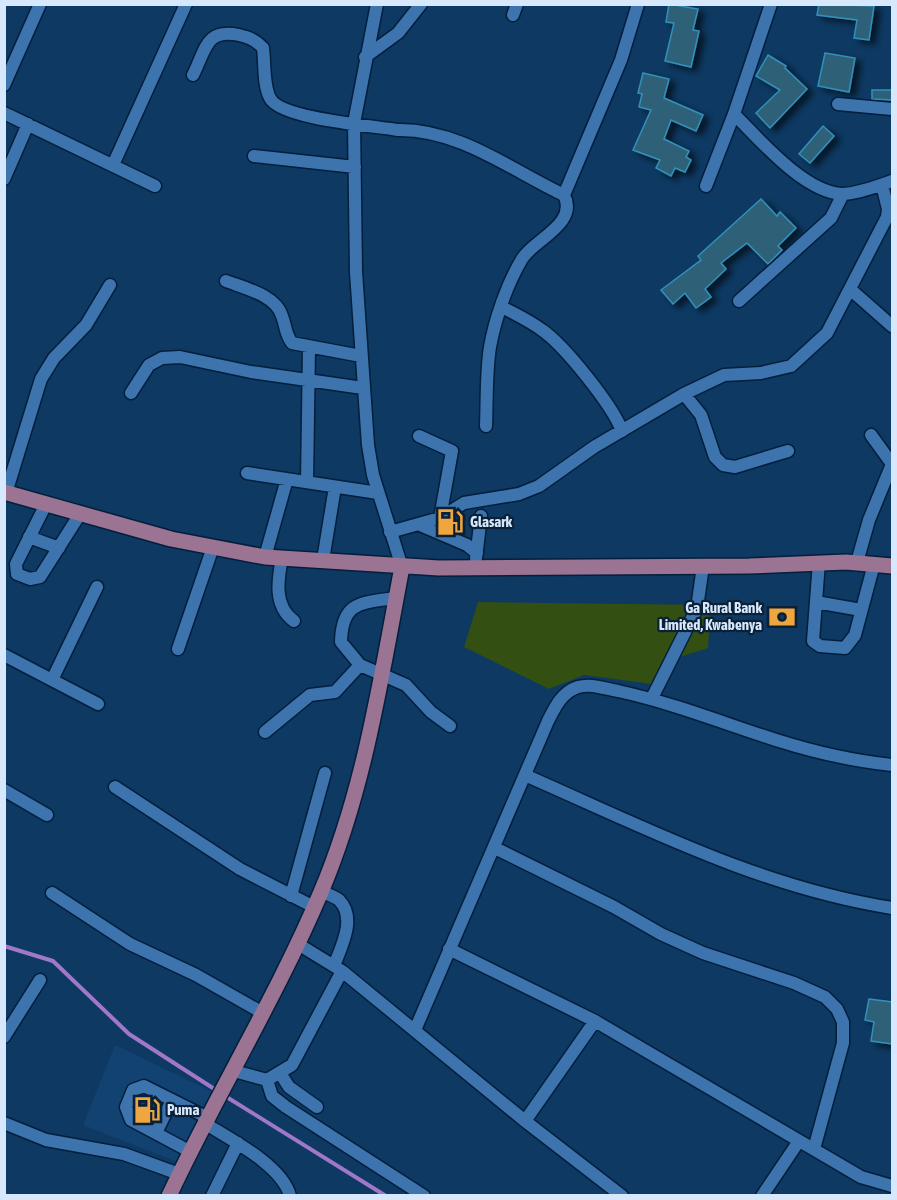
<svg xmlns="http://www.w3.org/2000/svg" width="897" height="1200" font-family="'Asap Condensed',sans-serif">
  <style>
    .built { fill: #124271 }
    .green { fill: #334f12 }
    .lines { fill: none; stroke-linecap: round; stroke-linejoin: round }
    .stream { stroke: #a178c7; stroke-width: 4 }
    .building { fill: #2f6078; stroke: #3191bb; stroke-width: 1.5; filter: url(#shadow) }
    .minor-casing { stroke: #031f3c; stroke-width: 15 }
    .major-casing { stroke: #031f3c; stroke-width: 18 }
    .minor { stroke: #3d74ad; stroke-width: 12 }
    .major { stroke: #9b7393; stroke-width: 15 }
    .labels { text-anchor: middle; stroke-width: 4.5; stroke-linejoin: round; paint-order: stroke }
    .poi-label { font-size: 15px; font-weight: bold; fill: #d7e8fc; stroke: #092037; text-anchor: start }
  </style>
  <defs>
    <filter id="shadow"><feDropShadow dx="6" dy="4" stdDeviation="3" flood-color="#0009"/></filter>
  </defs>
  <rect width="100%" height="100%" fill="#0d3962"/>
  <path class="built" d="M115,1045L215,1093L177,1162L83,1125Z"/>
  <path class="green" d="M478,602L711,605L708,648L667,661L652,684L584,675L549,689L464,647Z"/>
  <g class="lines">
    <path class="stream" d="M4,946L53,961L129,1034L219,1092
      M225,1096L386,1196"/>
  </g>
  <path class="building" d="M669,4L698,9L693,30L699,31L691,67L665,61L674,23L666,22Z
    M819,4L874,6L869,40L854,38L857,20L817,15Z
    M825,53L855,58L849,92L818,86Z
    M768,55L786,66L785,68L807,89L770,128L756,113L780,90L756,76Z
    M643,73L669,79L664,98L703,115L696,131L671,120L664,139L689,151L686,157L691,160L685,172L675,168L671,176L656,168L660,160L633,150L651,110L639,107L642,94L638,93Z
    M872,90H892V100L872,99Z
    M823,126L834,136L810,163L799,154Z
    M761,199L777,216L780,212L796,228L778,246L782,250L768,264L747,243L721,263L726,269L705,289L711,297L696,308L685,293L673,304L661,290L701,260L698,256Z
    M869,999L892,1002V1044L871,1041L874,1022L865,1020Z"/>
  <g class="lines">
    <defs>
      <path id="minor" d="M377,4L354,123L356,272L368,445L373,475L402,567
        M771,4L734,114C760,140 804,192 842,194C857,194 878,186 892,181
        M513,15L517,4
        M365,57L398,33L421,4
        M193,75C206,49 206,28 239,35C249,37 256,40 263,48C265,63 263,85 270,98C280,119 374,126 398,130C459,129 511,170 564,195
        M4,85L40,4
        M838,104L892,109
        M4,113L155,186
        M254,156L355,167
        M113,165L186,4
        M4,179L28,124
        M706,186L734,114
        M226,281C244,288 276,295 282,316C286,326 285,334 292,343L361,356
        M850,289L892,326
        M739,301L831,218L843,194
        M502,307C515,314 530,321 542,330C564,345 613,406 622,431
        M131,393L149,365L162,358L180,357L251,372L363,388
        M684,394L701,415L715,457L723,465L735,467L788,451
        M486,426C487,400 486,372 490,347C495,319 507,284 522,259C533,240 579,224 564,195L621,60L638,4
        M419,436L452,451L440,518
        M247,473L378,493
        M307,482L309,348
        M6,493L41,379L54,358L86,325L110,285
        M46,504L16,564L17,574L30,579L40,577L80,514
        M418,524L467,545L477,553
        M390,532L440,518L464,503L519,494L539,486L594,447L684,394L724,375L761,373L791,366L827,333L887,217L888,209L882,185
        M29,537L59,548
        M265,557L287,479
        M282,557C278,579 273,606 294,621
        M476,558L481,516
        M323,560L335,487
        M819,562L813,641L820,646L845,648L855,635L874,564
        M857,562L869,520L892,464L871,435
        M396,598C361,603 342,601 341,642L360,665L406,685L431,712L450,726
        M816,602L861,610
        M178,649L213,547
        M4,655L98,704
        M52,680L97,587
        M652,698L697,608L703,566
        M265,732L310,695L335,692L360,665
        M527,776C648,829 760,887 892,908
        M115,787L240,869L314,907
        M4,790L47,815
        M495,848L614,907L661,934L703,953L794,983L825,997L837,1009L843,1022V1043L814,1149
        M321,891C326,894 334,896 339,900C357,918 341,947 334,966
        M52,893L130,944L196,975L263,1013
        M291,896L325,773
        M298,944L342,971L525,1121L622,1196
        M449,949L595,1021L861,1177L892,1186
        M415,1030L548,721C555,707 562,692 578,687C591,683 605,689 618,691C673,703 723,723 776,740C814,752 853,761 892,765
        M4,1037L40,980
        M234,1071L267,1080L292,1065L342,971
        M280,1073L289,1087L317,1107
        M267,1080L272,1096L286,1107L424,1196
        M525,1121L595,1021
        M4,1123L46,1140L124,1154L179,1174
        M206,1124C230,1139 283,1166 290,1196
        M156,1133L172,1100
        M191,1152L131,1120L126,1107L133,1090L144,1086L208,1118
        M212,1196L238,1143
        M762,1196L799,1141"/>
      <path id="major" d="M4,492L171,539L265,557L439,568L749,566L846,562L892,566
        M169,1196C217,1093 277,996 321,892C365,788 381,677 402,567"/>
    </defs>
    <use href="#minor" class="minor-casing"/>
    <use href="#major" class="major-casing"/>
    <use href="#minor" class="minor"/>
    <use href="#major" class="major"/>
  </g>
  <defs>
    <symbol id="fuel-bare" viewBox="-9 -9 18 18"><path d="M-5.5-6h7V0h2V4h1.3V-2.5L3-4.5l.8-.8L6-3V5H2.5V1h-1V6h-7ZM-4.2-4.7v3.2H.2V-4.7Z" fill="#f0a63f" stroke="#092037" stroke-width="2.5" paint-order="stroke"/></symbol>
    <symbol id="bank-bare" viewBox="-9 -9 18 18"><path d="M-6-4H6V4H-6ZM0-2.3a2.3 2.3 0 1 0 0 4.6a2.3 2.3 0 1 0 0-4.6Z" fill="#f0a63f" stroke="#092037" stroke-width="2.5" paint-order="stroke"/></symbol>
  </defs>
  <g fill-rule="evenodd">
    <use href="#fuel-bare" x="431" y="503" width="38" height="38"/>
    <use href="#bank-bare" x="763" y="598" width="38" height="38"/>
    <use href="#fuel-bare" x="128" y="1091" width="38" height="38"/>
  </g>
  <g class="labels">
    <g class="poi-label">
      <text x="470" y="527">Glasark</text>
      <text x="762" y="613" text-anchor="end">Ga Rural Bank<tspan x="762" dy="17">Limited, Kwabenya</tspan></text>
      <text x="167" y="1115">Puma</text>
    </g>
  </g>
  <rect width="897" height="1200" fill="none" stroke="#d7e8fc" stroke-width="12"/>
</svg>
